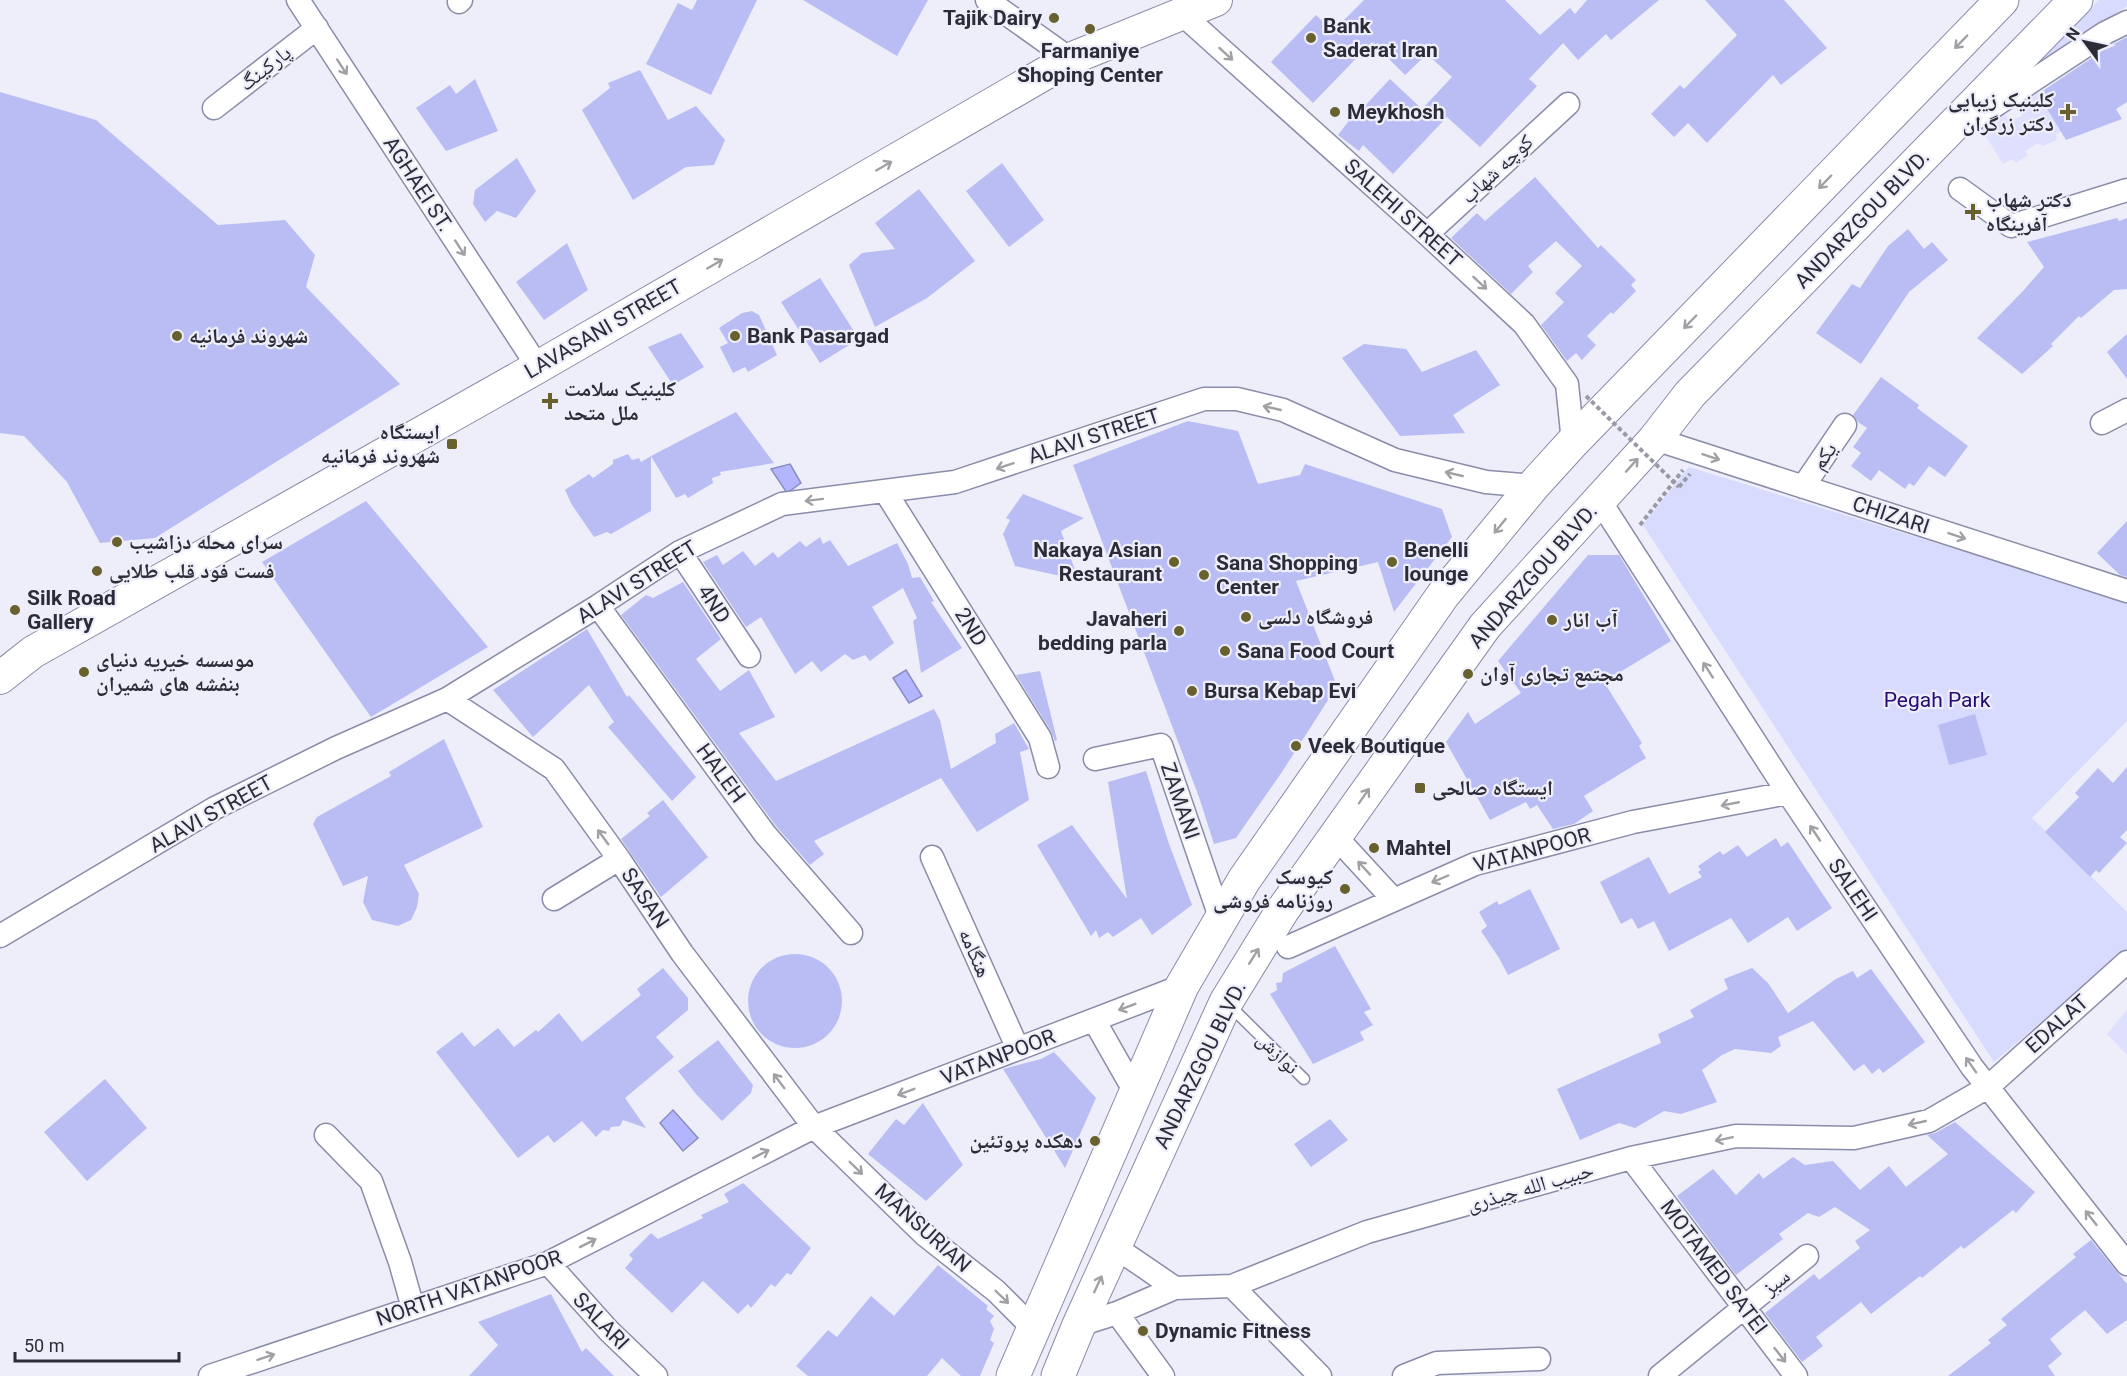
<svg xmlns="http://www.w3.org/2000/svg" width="2127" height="1376" font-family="Roboto,'Noto Naskh Arabic',sans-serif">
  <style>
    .built { fill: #dee0fe }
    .green { fill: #d8dbfe }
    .water { fill: #b3b6ff; stroke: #8a8dc3; stroke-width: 1.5 }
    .building { fill: #babdf4 }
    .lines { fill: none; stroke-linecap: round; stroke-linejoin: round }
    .lane-casing { stroke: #8a8ca8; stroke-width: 13 }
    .street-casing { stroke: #8a8ca8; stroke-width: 25 }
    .secondary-casing { stroke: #8a8ca8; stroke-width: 34 }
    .primary-casing { stroke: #8a8ca8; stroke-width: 35 }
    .path { stroke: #999aa5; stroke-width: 4; stroke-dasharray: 4.5 3; stroke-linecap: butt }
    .lane { stroke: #fff; stroke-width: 10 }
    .street { stroke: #fff; stroke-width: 22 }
    .secondary { stroke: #fff; stroke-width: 32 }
    .primary { stroke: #fff; stroke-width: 33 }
    .path-bridge { stroke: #999aa5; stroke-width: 4; stroke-dasharray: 4.5 3; stroke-linecap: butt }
    .oneway { stroke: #a0a0a5 }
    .poi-dot { fill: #68612d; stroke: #edeefa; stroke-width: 2 }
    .labels { text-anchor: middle; stroke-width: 4.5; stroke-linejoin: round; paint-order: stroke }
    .poi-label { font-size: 21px; font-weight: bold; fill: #2b2c37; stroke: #edeefa; text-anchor: start }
    .street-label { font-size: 21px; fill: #2b2c37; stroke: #edeefa }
    .park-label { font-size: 21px; fill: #260a74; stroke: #edeefa }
  </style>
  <rect width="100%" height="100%" fill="#edeefa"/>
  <path class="built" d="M2035,89L2061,132L2056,134L2057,140L2043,146L2038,143L2025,151L2028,155L2016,163L2012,159L2003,164L1979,125L2002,110L2009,121L2023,116L2015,101Z
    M2127,1010V1055L2107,1034Z"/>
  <path class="green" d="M2099,0H2127V6L2031,70Z
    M1689,467L2127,602V721L2032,818L2127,912V949L1994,1062L1643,525Z"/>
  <path class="water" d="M790,464L801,483L787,493L771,469Z
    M906,670L922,696L909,703L893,678Z
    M673,1110L698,1138L683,1151L660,1123Z"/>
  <path class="building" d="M697,0H757L711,95L646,64L678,3L692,10Z
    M803,0H928L897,56Z
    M1364,0H1505L1540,35L1570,8L1575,14L1587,0H1659L1611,40L1606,34L1578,60L1563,43L1529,79L1537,86L1480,147L1447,117L1393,174L1363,145L1359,151L1338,135L1357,110L1359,112L1390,79L1422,109L1452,77L1427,54L1405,75L1372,42L1313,103L1271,62L1316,15L1333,31Z
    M1705,0H1784L1827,48L1781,85L1773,75L1707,143L1688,123L1674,137L1651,114L1680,85L1684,89L1737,35Z
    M2127,37V102L2116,109L2122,119L2066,140L2038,94L2108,47Z
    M640,70L668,120L696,106L725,140L714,165L686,167L633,200L582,110L610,88L608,83Z
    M475,79L498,131L446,151L416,108L450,85L456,94Z
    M0,92L96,120L218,225L285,220L315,255L306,287L400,384L155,538L100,543L67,482L24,436L0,433Z
    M517,158L536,191L516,218L497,211L485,222L473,204L475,190Z
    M1002,163L1044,220L1009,247L966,191Z
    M1535,177L1598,248L1601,245L1636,280L1631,285L1636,291L1613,314L1611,312L1587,336L1596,345L1582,360L1576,353L1567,361L1541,325L1564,302L1555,293L1582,266L1556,241L1528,266L1533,272L1511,294L1451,238L1477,213L1485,221Z
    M919,189L975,261L927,298L875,327L849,265L862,253L895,249L875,223Z
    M2117,218L2119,221L2127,218V289L2114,290L2081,318L2079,316L2051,344L2053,346L2022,374L1977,338L2023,291L2044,267L2027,242Z
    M1908,229L1924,249L1932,242L1948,260L1909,292L1861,364L1816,333L1852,284L1860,288L1888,246Z
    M567,243L588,290L544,320L516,282Z
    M820,278L859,339L820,363L781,302Z
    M752,311L759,315L777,355L748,372L745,367L733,373L720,347L728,343L719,328L742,313Z
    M681,333L704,367L673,385L648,347Z
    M2127,334V379L2107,352Z
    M1364,344L1406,349L1422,372L1476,350L1500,385L1453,415L1465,433L1400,436L1342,358Z
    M1881,377L1919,405L1917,408L1968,446L1945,477L1929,466L1914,486L1909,483L1905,489L1879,470L1871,481L1851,466L1861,453L1853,447L1867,428L1858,422L1853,415Z
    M736,412L774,463L720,472L721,475L712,478L713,483L688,498L685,494L676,498L651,456Z
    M1188,421L1238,431L1258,484L1300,475L1305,464L1442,509L1452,537L1394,612L1378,562L1296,581L1337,686L1282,772L1236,838L1214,844L1199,797L1073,465Z
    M628,454L632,460L639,458L641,462L651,456V511L611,534L607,532L594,537L572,505L565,490L589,474L593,478L613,464V460Z
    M1023,494L1084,518L1061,531L1078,578L1056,575L1015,566L1003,534L1010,520L1006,518Z
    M366,501L488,647L371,717L262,562Z
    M2127,521V577L2120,575L2097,553Z
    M820,537L823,544L830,540L848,566L897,543L908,564L912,578L920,577L934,601L931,602L962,648L921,673L913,621L917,618L903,588L872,607L894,643L870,661L865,655L853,660L845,654L821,672L812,661L795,674L761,617L746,627L703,562L717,555L723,565L743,551L755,566L773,552L778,558L800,541L806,547Z
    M1588,555H1619L1671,641L1604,682L1642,743L1639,746L1646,758L1584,796L1593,811L1574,824L1553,829L1537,805L1530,809L1526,802L1490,820L1446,742L1468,712L1475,724L1521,693L1498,661Z
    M683,582L721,639L696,659L720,691L749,670L775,717L739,733L776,781L934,709L940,720L951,769L996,743L995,734L1014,723L1029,749L1020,752L1029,800L977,832L941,778L814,841L824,854L810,865L776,826L621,615L646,595L653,598Z
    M587,629L627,697L629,695L696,777L672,801L608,727L614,722L589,685L533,737L493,690Z
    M1040,671L1057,740L1055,741L1051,731L1016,675Z
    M1975,714L1987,755L1949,765L1938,725Z
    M444,739L483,827L404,865L419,894L417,907L411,920L398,926L372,920L363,902L368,876L343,886L313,824L317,817L391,776L389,772Z
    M2127,767V830L2120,837L2127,843L2099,873L2096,870L2090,877L2045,832L2079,797L2075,793L2098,768L2113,783Z
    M1146,771L1168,841L1192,905L1152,935L1141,918L1113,937L1108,932L1099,938L1096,930L1091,936L1037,845L1072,825L1127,899L1108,782Z
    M663,800L708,857L661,897L621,839L650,816L647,813Z
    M1776,838L1781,847L1788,842L1832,908L1797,931L1788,917L1748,943L1731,918L1669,951L1654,921L1638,929L1632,918L1621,924L1600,882L1649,857L1669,894L1702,877L1698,872L1701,870L1698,866L1720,851L1723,855L1738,845L1747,857Z
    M1530,889L1560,949L1508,975L1499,958L1481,931L1487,926L1479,912L1497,901L1499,905Z
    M1335,946L1371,1009L1364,1012L1373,1025L1360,1032L1364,1040L1313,1064L1270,994L1277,990L1276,983L1282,982L1283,973Z
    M748 1001a47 47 0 1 1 94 0a47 47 0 1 1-94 0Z
    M663,968L688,998V1010L656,1037L674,1057L625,1098L646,1128L623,1120L620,1126L611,1127L609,1131L603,1130L596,1137L582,1121L554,1143L548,1135L518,1158L436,1052L462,1032L474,1047L498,1028L514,1047L536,1030L538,1032L559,1013L582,1042L641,995L637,989Z
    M1752,968L1768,983L1788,1013L1836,979L1853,971L1857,978L1871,969L1925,1042L1883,1073L1879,1068L1872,1074L1864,1064L1854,1071L1813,1021L1778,1037L1781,1046L1771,1053L1735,1049L1722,1055L1702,1070L1717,1102L1681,1114L1664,1111L1635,1128L1619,1123L1580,1140L1557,1089L1661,1043L1658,1034L1694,1017L1690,1010L1728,989L1724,979Z
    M718,1040L753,1085L751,1093L722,1121L696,1094L678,1071Z
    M1054,1052L1096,1098L1065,1168L1003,1069L1041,1059Z
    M105,1079L147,1128L87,1181L44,1132Z
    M923,1103L963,1165L926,1201L868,1154L896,1119L904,1125Z
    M1330,1119L1348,1140L1311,1167L1294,1144Z
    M1955,1122L2035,1192L2016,1213L2013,1210L1964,1249L1961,1246L1922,1278L1920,1276L1871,1314L1861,1302L1816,1337L1823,1346L1802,1362L1765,1313L1814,1274L1819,1280L1860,1248L1855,1241L1870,1230L1835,1207L1819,1217L1808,1213L1779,1234L1783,1239L1736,1275L1677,1196L1713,1169L1736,1195L1759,1173L1763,1179L1793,1157L1805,1165L1833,1161L1860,1190L1889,1166L1906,1187L1948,1154L1927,1135L1935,1133Z
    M743,1183L811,1248L791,1275L787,1273L775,1287L771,1284L751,1308L748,1304L738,1314L703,1281L672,1313L625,1268L633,1259L629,1255L651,1233L658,1239L703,1218L701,1215L729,1202L724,1194Z
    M2091,1240L2127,1284V1320L2107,1334L2085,1310L2050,1339L2062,1354L2048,1366L2055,1376H1948L1991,1343L1988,1340L2007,1325L2001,1319L2076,1257L2073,1254Z
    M938,1265L988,1306L986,1309L994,1316L990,1321L994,1329L990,1340L994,1343L980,1376H961L942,1358L927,1376H808L796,1366L828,1330L837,1337L871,1296L894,1316Z
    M551,1294L582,1352L586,1348L614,1376H469L498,1345L478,1322Z"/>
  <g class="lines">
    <defs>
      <path id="lane" d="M1228,1004L1304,1079"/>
      <path id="street" d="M298,0L538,367
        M987,0L1070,59
        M459,2L461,0
        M1183,15L1427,234L1524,324L1567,384L1573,442
        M214,108L317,28
        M1973,120L2105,33L2127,22
        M1960,189L2011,226L2127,190
        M1427,234L1568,104
        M2102,423L2127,410
        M1655,439L2127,591
        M1803,487L1845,425
        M885,491L1040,738L1048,767
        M1600,501L1788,793L1972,1067L2127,1264
        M680,552L749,656
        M598,606L765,834L851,933
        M447,699L554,769L619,859L682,953L814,1127L925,1235L996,1291L1033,1328
        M1095,759L1161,745L1221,920
        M1335,836L1393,899
        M932,857L1018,1049
        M554,899L619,859
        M0,936L215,808L336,748L447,699L598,606L680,552L782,504L955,482L1204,399H1237L1283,410L1395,460L1486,482L1533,486
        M1288,947L1475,864L1633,822L1788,793
        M1094,1020L1135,1092
        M326,1135L371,1181L400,1262L413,1308
        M1631,1158L1796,1376
        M1115,1247L1175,1288
        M548,1263L609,1331L656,1376
        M1232,1286L1320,1376
        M1117,1313L1163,1376
        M1079,1325L1117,1313L1175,1288L1232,1286L1367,1232L1631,1158L1736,1136L1854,1138L1929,1121L1988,1087L2127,962
        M210,1376L548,1263L814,1127L1182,986
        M1404,1376L1437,1363L1539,1359
        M1660,1376L1807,1256"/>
      <path id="secondary" d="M0,678L33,652L538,367L1070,59L1216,0"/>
      <path id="primary" d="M1013,1376L1182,986L1244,880L1443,595L1533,486L1573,442L2002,0
        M1058,1376L1079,1325L1226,1002L1282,911L1485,626L1655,439L1690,394L2076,0"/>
    </defs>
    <use href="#lane" class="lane-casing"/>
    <use href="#street" class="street-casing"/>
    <use href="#secondary" class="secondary-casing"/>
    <use href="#primary" class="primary-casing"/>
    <path class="path" d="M1679,487L1690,474
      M1640,525L1683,470"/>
    <use href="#lane" class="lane"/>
    <use href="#street" class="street"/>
    <use href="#secondary" class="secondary"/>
    <use href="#primary" class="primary"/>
    <path class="path-bridge" d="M1586,396L1679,487"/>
  </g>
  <defs><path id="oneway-shaft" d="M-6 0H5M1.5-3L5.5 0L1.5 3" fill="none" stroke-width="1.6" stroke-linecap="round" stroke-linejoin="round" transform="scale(1.5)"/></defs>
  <g class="oneway">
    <use href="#oneway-shaft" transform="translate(1961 42) rotate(134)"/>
    <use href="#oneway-shaft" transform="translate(1226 54) rotate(42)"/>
    <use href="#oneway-shaft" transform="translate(342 67) rotate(57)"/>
    <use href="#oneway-shaft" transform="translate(884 166) rotate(-30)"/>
    <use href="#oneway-shaft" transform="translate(1825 182) rotate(134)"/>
    <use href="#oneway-shaft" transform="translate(460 248) rotate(57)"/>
    <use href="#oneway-shaft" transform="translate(715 264) rotate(-30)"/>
    <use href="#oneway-shaft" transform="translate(1480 283) rotate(43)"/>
    <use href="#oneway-shaft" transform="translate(1690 322) rotate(134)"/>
    <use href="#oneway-shaft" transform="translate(1272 408) rotate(-167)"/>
    <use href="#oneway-shaft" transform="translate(1711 457) rotate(18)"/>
    <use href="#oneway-shaft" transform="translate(1632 465) rotate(-48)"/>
    <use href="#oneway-shaft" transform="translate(1005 466) rotate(162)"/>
    <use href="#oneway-shaft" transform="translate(1454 474) rotate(-167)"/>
    <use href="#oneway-shaft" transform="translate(814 500) rotate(173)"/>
    <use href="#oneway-shaft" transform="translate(1500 526) rotate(129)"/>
    <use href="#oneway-shaft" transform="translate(1957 536) rotate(18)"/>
    <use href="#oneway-shaft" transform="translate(1708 670) rotate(-123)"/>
    <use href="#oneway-shaft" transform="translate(1364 796) rotate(-55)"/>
    <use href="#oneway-shaft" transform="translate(1730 804) rotate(169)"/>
    <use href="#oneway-shaft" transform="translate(1815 833) rotate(-124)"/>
    <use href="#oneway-shaft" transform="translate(603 837) rotate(-126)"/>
    <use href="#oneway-shaft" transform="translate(1364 868) rotate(-133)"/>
    <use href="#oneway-shaft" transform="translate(1440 879) rotate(157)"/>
    <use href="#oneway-shaft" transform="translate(1254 956) rotate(-58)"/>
    <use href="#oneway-shaft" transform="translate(1127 1007) rotate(159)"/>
    <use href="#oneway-shaft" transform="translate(1971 1065) rotate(-125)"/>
    <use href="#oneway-shaft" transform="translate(779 1081) rotate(-127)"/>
    <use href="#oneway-shaft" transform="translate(906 1092) rotate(159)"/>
    <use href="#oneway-shaft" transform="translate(1917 1123) rotate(167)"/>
    <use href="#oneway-shaft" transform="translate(1724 1139) rotate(168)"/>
    <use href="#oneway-shaft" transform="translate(761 1154) rotate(-27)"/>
    <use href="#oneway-shaft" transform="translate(856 1168) rotate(44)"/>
    <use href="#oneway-shaft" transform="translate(2091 1218) rotate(-128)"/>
    <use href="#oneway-shaft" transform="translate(588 1243) rotate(-27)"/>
    <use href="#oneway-shaft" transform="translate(1098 1284) rotate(-65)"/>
    <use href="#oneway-shaft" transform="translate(1002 1297) rotate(44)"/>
    <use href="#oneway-shaft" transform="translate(1780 1355) rotate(52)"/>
    <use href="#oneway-shaft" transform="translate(266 1357) rotate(-18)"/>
  </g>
  <g class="poi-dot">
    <circle cx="1054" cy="18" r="6"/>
    <circle cx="1090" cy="29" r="6"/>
    <circle cx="1311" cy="38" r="6"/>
    <circle cx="1335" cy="112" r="6"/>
    <path d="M2065 103h6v6h6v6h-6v6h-6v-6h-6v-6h6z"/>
    <path d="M1970 203h6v6h6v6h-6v6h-6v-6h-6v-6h6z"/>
    <circle cx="177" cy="336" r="6"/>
    <circle cx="735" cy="336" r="6"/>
    <path d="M547 392h6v6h6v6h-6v6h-6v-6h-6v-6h6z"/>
    <rect x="446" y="438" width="12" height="12" rx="3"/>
    <circle cx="117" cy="542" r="6"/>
    <circle cx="1174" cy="562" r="6"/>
    <circle cx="1392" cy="562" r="6"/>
    <circle cx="97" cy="571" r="6"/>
    <circle cx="1204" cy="575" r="6"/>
    <circle cx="15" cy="610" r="6"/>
    <circle cx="1246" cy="617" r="6"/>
    <circle cx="1552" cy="620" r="6"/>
    <circle cx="1179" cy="631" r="6"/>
    <circle cx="1225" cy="651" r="6"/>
    <circle cx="84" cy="672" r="6"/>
    <circle cx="1468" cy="674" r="6"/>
    <circle cx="1192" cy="691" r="6"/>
    <circle cx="1296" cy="746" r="6"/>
    <rect x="1414" y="782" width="12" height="12" rx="3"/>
    <circle cx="1374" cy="848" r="6"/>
    <circle cx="1345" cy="889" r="6"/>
    <circle cx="1095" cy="1141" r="6"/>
    <circle cx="1143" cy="1331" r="6"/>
  </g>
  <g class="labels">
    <g class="poi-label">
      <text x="1042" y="25" text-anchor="end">Tajik Dairy</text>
      <text x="1323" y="33">Bank<tspan x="1323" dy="24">Saderat Iran</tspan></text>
      <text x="1090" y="58" text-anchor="middle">Farmaniye<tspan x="1090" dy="24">Shoping Center</tspan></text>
      <text x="2054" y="107" text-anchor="end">کلینیک زیبایی<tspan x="2054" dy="24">دکتر زرگران</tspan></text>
      <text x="1347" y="119">Meykhosh</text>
      <text x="1986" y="207">دکتر شهاب<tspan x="1986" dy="24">آفرینگاه</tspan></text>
      <text x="189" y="343">شهروند فرمانیه</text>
      <text x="747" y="343">Bank Pasargad</text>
      <text x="564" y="396">کلینیک سلامت<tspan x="564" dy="24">ملل متحد</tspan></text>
      <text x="440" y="439" text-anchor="end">ایستگاه<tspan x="440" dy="24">شهروند فرمانیه</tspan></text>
      <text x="129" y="549">سرای محله دزاشیب</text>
      <text x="1162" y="557" text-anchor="end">Nakaya Asian<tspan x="1162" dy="24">Restaurant</tspan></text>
      <text x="1404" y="557">Benelli<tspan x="1404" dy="24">lounge</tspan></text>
      <text x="1216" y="570">Sana Shopping<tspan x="1216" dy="24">Center</tspan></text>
      <text x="109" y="578">فست فود قلب طلایی</text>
      <text x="27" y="605">Silk Road<tspan x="27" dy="24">Gallery</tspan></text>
      <text x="1258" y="624">فروشگاه دلسی</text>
      <text x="1167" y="626" text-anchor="end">Javaheri<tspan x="1167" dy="24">bedding parla</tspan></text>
      <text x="1564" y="627">آب انار</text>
      <text x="1237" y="658">Sana Food Court</text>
      <text x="96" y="667">موسسه خیریه دنیای<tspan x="96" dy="24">بنفشه های شمیران</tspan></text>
      <text x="1480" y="681">مجتمع تجاری آوان</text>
      <text x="1204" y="698">Bursa Kebap Evi</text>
      <text x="1308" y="753">Veek Boutique</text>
      <text x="1432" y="795">ایستگاه صالحی</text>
      <text x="1386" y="855">Mahtel</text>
      <text x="1333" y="884" text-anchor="end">کیوسک<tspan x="1333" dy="24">روزنامه فروشی</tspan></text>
      <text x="1083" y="1148" text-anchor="end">دهکده پروتئین</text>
      <text x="1155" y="1338">Dynamic Fitness</text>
    </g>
    <g class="street-label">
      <text transform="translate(265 68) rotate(-38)" y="7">پارکینگ</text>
      <text transform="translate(1497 169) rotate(-43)" y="7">کوچه شهاب</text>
      <text transform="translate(418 184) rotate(57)" y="7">AGHAEI ST.</text>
      <text transform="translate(1403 213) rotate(42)" y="7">SALEHI STREET</text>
      <text transform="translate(1862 219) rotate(-46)" y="7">ANDARZGOU BLVD.</text>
      <text transform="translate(603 329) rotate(-30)" y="7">LAVASANI STREET</text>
      <text transform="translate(1094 436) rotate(-18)" y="7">ALAVI STREET</text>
      <text transform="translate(1824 456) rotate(-55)" y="7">یکم</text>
      <text transform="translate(1891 515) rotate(18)" y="7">CHIZARI</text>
      <text transform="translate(1533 576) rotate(-49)" y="7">ANDARZGOU BLVD.</text>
      <text transform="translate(637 582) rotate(-32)" y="7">ALAVI STREET</text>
      <text transform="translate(714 604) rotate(57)" y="7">4ND</text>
      <text transform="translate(971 627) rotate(58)" y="7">2ND</text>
      <text transform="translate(721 773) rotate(54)" y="7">HALEH</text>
      <text transform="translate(1180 801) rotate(71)" y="7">ZAMANI</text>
      <text transform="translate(211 814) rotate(-29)" y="7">ALAVI STREET</text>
      <text transform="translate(1532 850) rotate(-15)" y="7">VATANPOOR</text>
      <text transform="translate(1853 890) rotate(56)" y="7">SALEHI</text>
      <text transform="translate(645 898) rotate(56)" y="7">SASAN</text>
      <text transform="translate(975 953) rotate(66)" y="7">هنگامه</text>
      <text transform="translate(2057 1024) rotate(-42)" y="7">EDALAT</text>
      <text transform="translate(1278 1053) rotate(45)" y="7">نوازش</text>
      <text transform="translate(998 1057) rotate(-21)" y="7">VATANPOOR</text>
      <text transform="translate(1200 1065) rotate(-64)" y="7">ANDARZGOU BLVD.</text>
      <text transform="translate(1530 1187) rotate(-16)" y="7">حبیب الله چیذری</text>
      <text transform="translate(923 1228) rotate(42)" y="7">MANSURIAN</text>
      <text transform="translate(1714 1267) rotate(53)" y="7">MOTAMED SATEI</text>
      <text transform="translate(1776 1282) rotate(-39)" y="7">سبز</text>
      <text transform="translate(469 1288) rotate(-19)" y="7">NORTH VATANPOOR</text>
      <text transform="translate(601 1321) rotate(46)" y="7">SALARI</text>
    </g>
    <g class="park-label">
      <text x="1937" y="707">Pegah Park</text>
    </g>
  </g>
  <g transform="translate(2085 42) rotate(303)" stroke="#edeefa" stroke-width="4.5" paint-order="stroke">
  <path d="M0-4.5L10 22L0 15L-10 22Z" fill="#2b2c37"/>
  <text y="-9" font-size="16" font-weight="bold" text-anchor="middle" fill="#2b2c37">N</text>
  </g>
  <path d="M15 1352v9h164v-9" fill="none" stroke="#2b2c37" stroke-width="3"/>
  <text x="24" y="1352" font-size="18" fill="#2b2c37" stroke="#edeefa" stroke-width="4.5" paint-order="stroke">50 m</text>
</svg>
